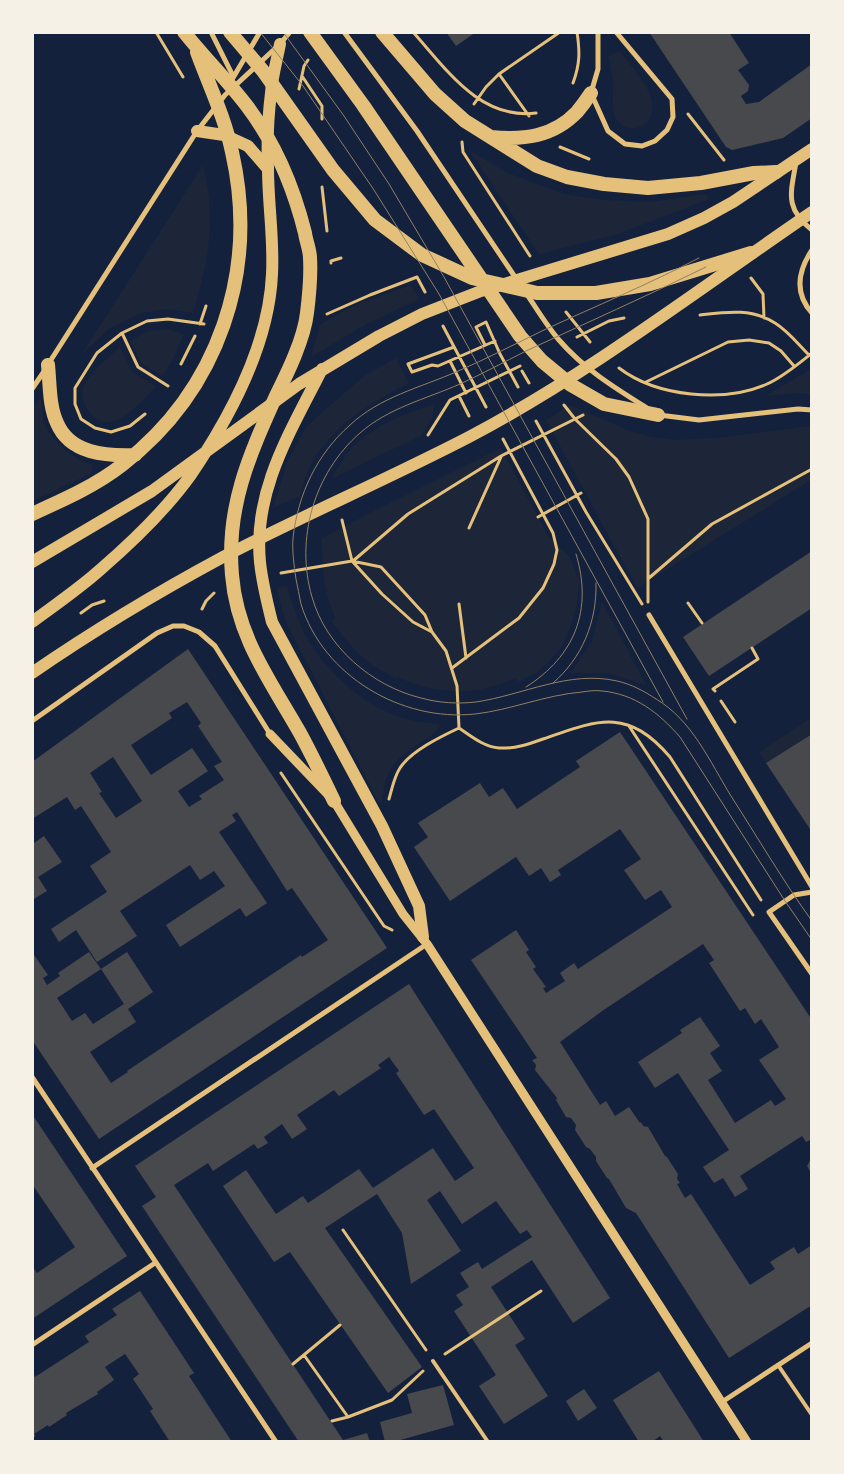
<svg xmlns="http://www.w3.org/2000/svg" width="844" height="1474" font-family="Helvetica,sans-serif">
  <style>
    .green { fill: #1d2539 }
    .building { fill: #48494c; fill-rule: evenodd }
    .lines { fill: none; stroke-linecap: round; stroke-linejoin: round }
    .path { stroke: #e5c07b; stroke-width: 3 }
    .service { stroke: #e5c07b; stroke-width: 4 }
    .minor { stroke: #e5c07b; stroke-width: 5 }
    .tertiary { stroke: #e5c07b; stroke-width: 9 }
    .primary { stroke: #e5c07b; stroke-width: 12 }
    .trunk { stroke: #e5c07b; stroke-width: 14 }
    .tram { stroke: #918062; stroke-width: 1 }
  </style>
  <rect width="100%" height="100%" fill="#14213d"/>
  <path class="green" d="M620,51C628,62 646,82 650,95C663,132 620,138 614,113C611,103 614,92 613,82C612,73 610,64 608,56Z
    M469,150L508,173L563,194L604,200L650,202L706,194L709,199L618,234L539,254Z
    M203,165C205,176 208,188 209,199C213,238 204,276 193,313L168,309L141,313L110,328L82,354Z
    M411,285L419,299L363,326L311,357L320,325L352,306Z
    M167,329L184,334L174,357L162,376L141,363L130,341L148,331Z
    M120,347L132,372L156,386C141,402 109,442 88,410C83,404 81,395 83,388C89,373 108,358 120,347Z
    M396,358L409,383C371,402 331,427 310,466C305,475 303,486 300,496L273,508L288,460L307,426L364,376Z
    M811,369V394L796,393L765,396Z
    M40,398C43,406 42,416 45,425C53,443 74,459 92,465V473L33,501V406Z
    M434,404L433,417L422,435L331,479C336,471 341,463 346,455C368,427 402,415 434,404Z
    M570,405L630,431L651,437L675,440L718,438L811,426V480L637,588L546,420Z
    M501,448L548,536L570,557L579,581L577,604L571,626L562,646L547,664L537,672L518,682L516,678C505,682 494,686 482,689C454,695 423,689 398,677L397,679L375,667L356,652L331,621L335,618C323,587 322,571 322,538L388,504Z
    M287,586C293,605 299,625 310,643C332,678 370,711 411,720C421,723 431,723 441,724C436,733 429,737 421,742C393,761 386,767 382,802L379,803L285,620L277,588Z
    M602,602L646,685L608,673H571L592,641Z
    M811,718V734L766,763L759,752Z"/>
  <path class="building" d="M446,32H476L456,46Z
    M649,32H729L749,63L738,70L749,85L748,91L741,96L746,104L759,102L812,64V118L783,138L732,150L726,147Z
    M812,551V608L709,676L683,637Z
    M188,649L387,948L99,1139L32,1040V956L34,955L48,975L43,978L47,985L60,976L58,973L89,952L101,969L57,998L72,1021L85,1013L93,1024L124,1004L101,969L127,952L153,992L128,1009L136,1022L90,1052L111,1083L128,1072L127,1071L301,955L302,957L328,940L292,888L287,891L237,812L232,815L236,821L219,832L267,903L246,917L240,908L180,947L166,925L225,886L214,871L200,880L190,865L120,911L137,936L97,962L76,930L59,942L51,929L107,892L90,866L111,852L81,806L75,810L67,797L32,819V762ZM187,702L201,723L198,726L222,762L214,766L224,780L199,796L202,799L189,807L178,791L208,771L192,748L151,775L131,745L172,718L169,713ZM113,757L142,801L116,818L99,793L102,792L90,773Z
    M620,732L812,1020V1139L806,1142L802,1136L740,1176L748,1189L735,1197L723,1178L714,1183L703,1167L729,1150L678,1073L655,1088L638,1062L682,1033L680,1030L700,1017L720,1046L710,1053L722,1071L708,1080L735,1123L771,1100L775,1106L786,1099L759,1060L779,1047L761,1019L755,1024L745,1008L740,1011L709,963L714,960L703,944L605,1009L560,1042L600,1105L606,1101L615,1116L629,1107L640,1123L641,1122L643,1126L648,1127L665,1156L667,1157L678,1174L677,1179L680,1183L677,1184L685,1198L691,1194L750,1285L775,1269L770,1262L794,1247L798,1254L812,1245V1305L729,1358L636,1213L626,1208L609,1179L607,1178L596,1161V1157L590,1149L586,1147L575,1130L576,1125L571,1118L566,1117L556,1100L557,1098L535,1070L536,1065L532,1060L537,1058L471,960L516,930L529,950L526,952L536,967L533,969L546,987L543,988L546,993L565,981L560,973L574,963L578,969L672,907L661,890L645,900L624,870L641,859L620,829L558,870L561,875L550,882L541,868L529,876L516,857L450,901L414,847L428,837L418,823L480,783L489,797L503,788L517,809L580,767L576,761Z
    M812,734V832L766,763Z
    M44,836L62,862L38,877L47,891L32,900V841L34,843Z
    M409,984L610,1298L573,1323L532,1260L491,1287L525,1339L515,1345L548,1396L504,1424L479,1386L496,1375L454,1311L463,1305L456,1295L469,1287L460,1273L478,1262L482,1269L532,1237L527,1230L520,1234L496,1201L462,1224L440,1191L427,1200L461,1251L411,1284L402,1233L377,1194L325,1228L422,1367L388,1393L290,1252L274,1262L223,1186L246,1170L276,1214L303,1196L308,1203L359,1169L373,1188L433,1148L455,1181L474,1168L434,1109L424,1115L396,1073L399,1071L389,1057L378,1065L381,1068L339,1096L334,1090L297,1115L307,1129L292,1139L282,1124L264,1137L268,1143L258,1149L254,1144L213,1171L208,1163L174,1185L343,1440L367,1433L370,1442H299L142,1206L156,1197L135,1166Z
    M32,1114L127,1256L32,1319V1266L37,1273L75,1247L32,1184Z
    M812,1157V1175L807,1166Z
    M140,1291L194,1373L189,1376L232,1442H170L150,1411L153,1409L133,1379L139,1374L125,1354L105,1367L114,1380L97,1392L98,1394L66,1413L67,1415L49,1427L48,1425L34,1434L36,1436L32,1438V1376L34,1375L35,1377L89,1342L85,1336L117,1315L112,1309Z
    M659,1371L699,1434L704,1442H664L660,1436L652,1442H639L613,1400Z
    M443,1385L454,1425L393,1442H385L380,1422L412,1413L407,1394Z
    M584,1389L597,1408L578,1421L566,1401Z"/>
  <g class="lines">
    <path class="path" d="M156,32L183,77
      M413,32C447,70 480,120 536,113
      M499,74L529,116
      M302,76L322,106V119
      M573,83C580,64 580,52 577,32
      M299,89L304,66L308,60
      M474,104L486,87L499,74L560,32
      M688,114L724,160
      M462,142L463,152L530,256
      M560,147L589,159
      M322,187L327,231
      M331,263V261L341,258
      M751,278L763,294L764,318
      M566,312L590,342
      M327,314L370,295L417,277L425,292
      M700,315C726,312 752,308 775,323C788,331 799,345 809,355
      M200,324L206,306
      M443,326L486,407
      M122,333L138,367L168,386
      M577,337L609,321L624,318
      M485,345L476,327L486,322L500,354L518,387
      M454,347L408,364L412,372L432,365L438,366L495,341
      M450,361L466,393
      M181,364L195,336
      M619,368C657,397 724,403 767,384C783,377 798,364 812,353
      M522,371L529,383
      M646,382L728,342L749,340L769,343L781,351L794,366
      M459,396L469,416
      M564,405L575,419L616,459L629,477L648,519V602
      M145,414L130,426L111,432L95,428L81,419L75,404V388L97,353L122,333L147,321L168,319L204,324
      M536,421L586,512L642,604
      M428,435L450,400L520,366
      M538,517L581,493
      M342,520L352,561L382,594L413,622L432,632
      M469,528L501,457
      M353,561L408,514L501,456L583,415
      M281,573L352,561L381,567L425,615L432,632L446,651L457,686L459,728
      M649,578L712,524L812,469
      M688,603L702,623
      M459,604L466,658
      M202,609L206,601L214,593
      M81,613L92,605L104,601
      M452,668L519,618L543,588L554,564L557,550L553,533L503,439
      M715,691L713,689L758,659L752,648
      M721,701L735,722
      M629,726L753,915
      M459,728C471,736 484,747 499,748C515,749 529,744 543,739C598,720 627,707 670,757L761,900
      M281,773L384,926L392,930
      M389,799C392,789 394,777 400,768C411,751 440,737 459,728
      M343,1230L426,1350
      M445,1354L541,1291
      M304,1355L348,1417
      M293,1364L340,1325
      M332,1421L348,1417L392,1400L423,1371"/>
    <path class="service" d="M433,1361L488,1442
      M778,1365L812,1415"/>
    <path class="minor" d="M211,32L233,76
      M344,32L417,131L517,280
      M598,32V69L591,93L608,131L625,144L642,146L655,141L667,130L673,117L672,99L616,32
      M230,83L260,32
      M796,162C791,193 784,208 812,230
      M812,250C798,271 794,293 812,313
      M526,293C537,309 547,326 559,340C584,369 615,388 647,408
      M49,363L197,131L225,95L280,44L290,32
      M32,389L45,370
      M659,415L699,420L798,409L812,410
      M649,615L812,887
      M32,721L157,633L173,626H184L199,632L215,646L270,734
      M812,892L794,895L769,912L812,974
      M32,1077L276,1442
      M92,1168L427,944
      M32,1345L155,1263
      M722,1402L812,1343"/>
    <path class="tertiary" d="M270,734L334,801L403,914L427,944L747,1442"/>
    <path class="primary" d="M197,131L224,135L248,146L268,169
      M322,369C291,431 253,490 260,562C262,582 267,602 272,622L382,826L419,906L423,937
      M32,562L152,491L299,384L379,336L422,314L481,291L668,234L704,218L733,202L812,149
      M32,622C55,605 80,588 101,569C131,543 167,508 190,476C229,419 269,344 272,274C274,239 268,204 268,168C267,144 268,117 271,93C272,77 277,60 280,44
      M32,673C93,631 158,592 223,557C304,515 388,479 469,437C590,373 699,289 812,212"/>
    <path class="trunk" d="M184,32C204,57 228,81 247,106C275,143 294,189 305,233C306,241 310,250 310,258C311,274 309,297 307,313C304,339 288,372 276,396C249,456 226,507 232,575C237,637 270,680 300,733C312,755 323,778 334,801
      M230,32L263,71L333,170L375,220L422,255L472,278L537,293H596L650,284L751,253
      M310,32L363,105L520,336L542,361L571,385L604,404L658,415
      M382,32L435,94L465,121L537,166L567,177L604,184L648,188L701,183L754,173L776,172
      M491,137C524,140 553,137 577,112C582,106 587,99 591,93
      M48,365C50,384 49,406 57,423C70,454 106,456 135,455
      M32,514C63,500 95,486 122,465C219,390 259,271 232,152C225,118 209,85 197,52"/>
    <path class="tram" d="M260,32L303,86L374,190L439,294L663,702
      M283,32L344,116L389,184L444,277L687,719
      M699,258C649,284 596,306 544,330C515,344 486,359 456,372C419,388 380,397 350,425C317,454 298,494 293,538C292,551 294,565 296,579C298,587 299,596 301,604C323,676 402,722 475,714C511,710 545,695 582,692C588,691 596,690 602,691C635,694 659,713 680,737L785,901L812,940
      M706,267C647,296 586,323 526,351C504,362 482,374 460,384C426,399 388,408 360,433C314,473 295,539 312,597C326,647 372,686 421,698C439,703 458,704 476,702C523,695 569,670 617,681C631,684 644,691 656,699C692,720 710,762 731,796C758,838 783,881 812,921
      M553,683C582,658 597,622 596,583
      M526,687C575,656 593,610 576,554"/>
  </g>
  <rect width="844" height="1474" fill="none" stroke="#f6f1e7" stroke-width="68"/>
</svg>
